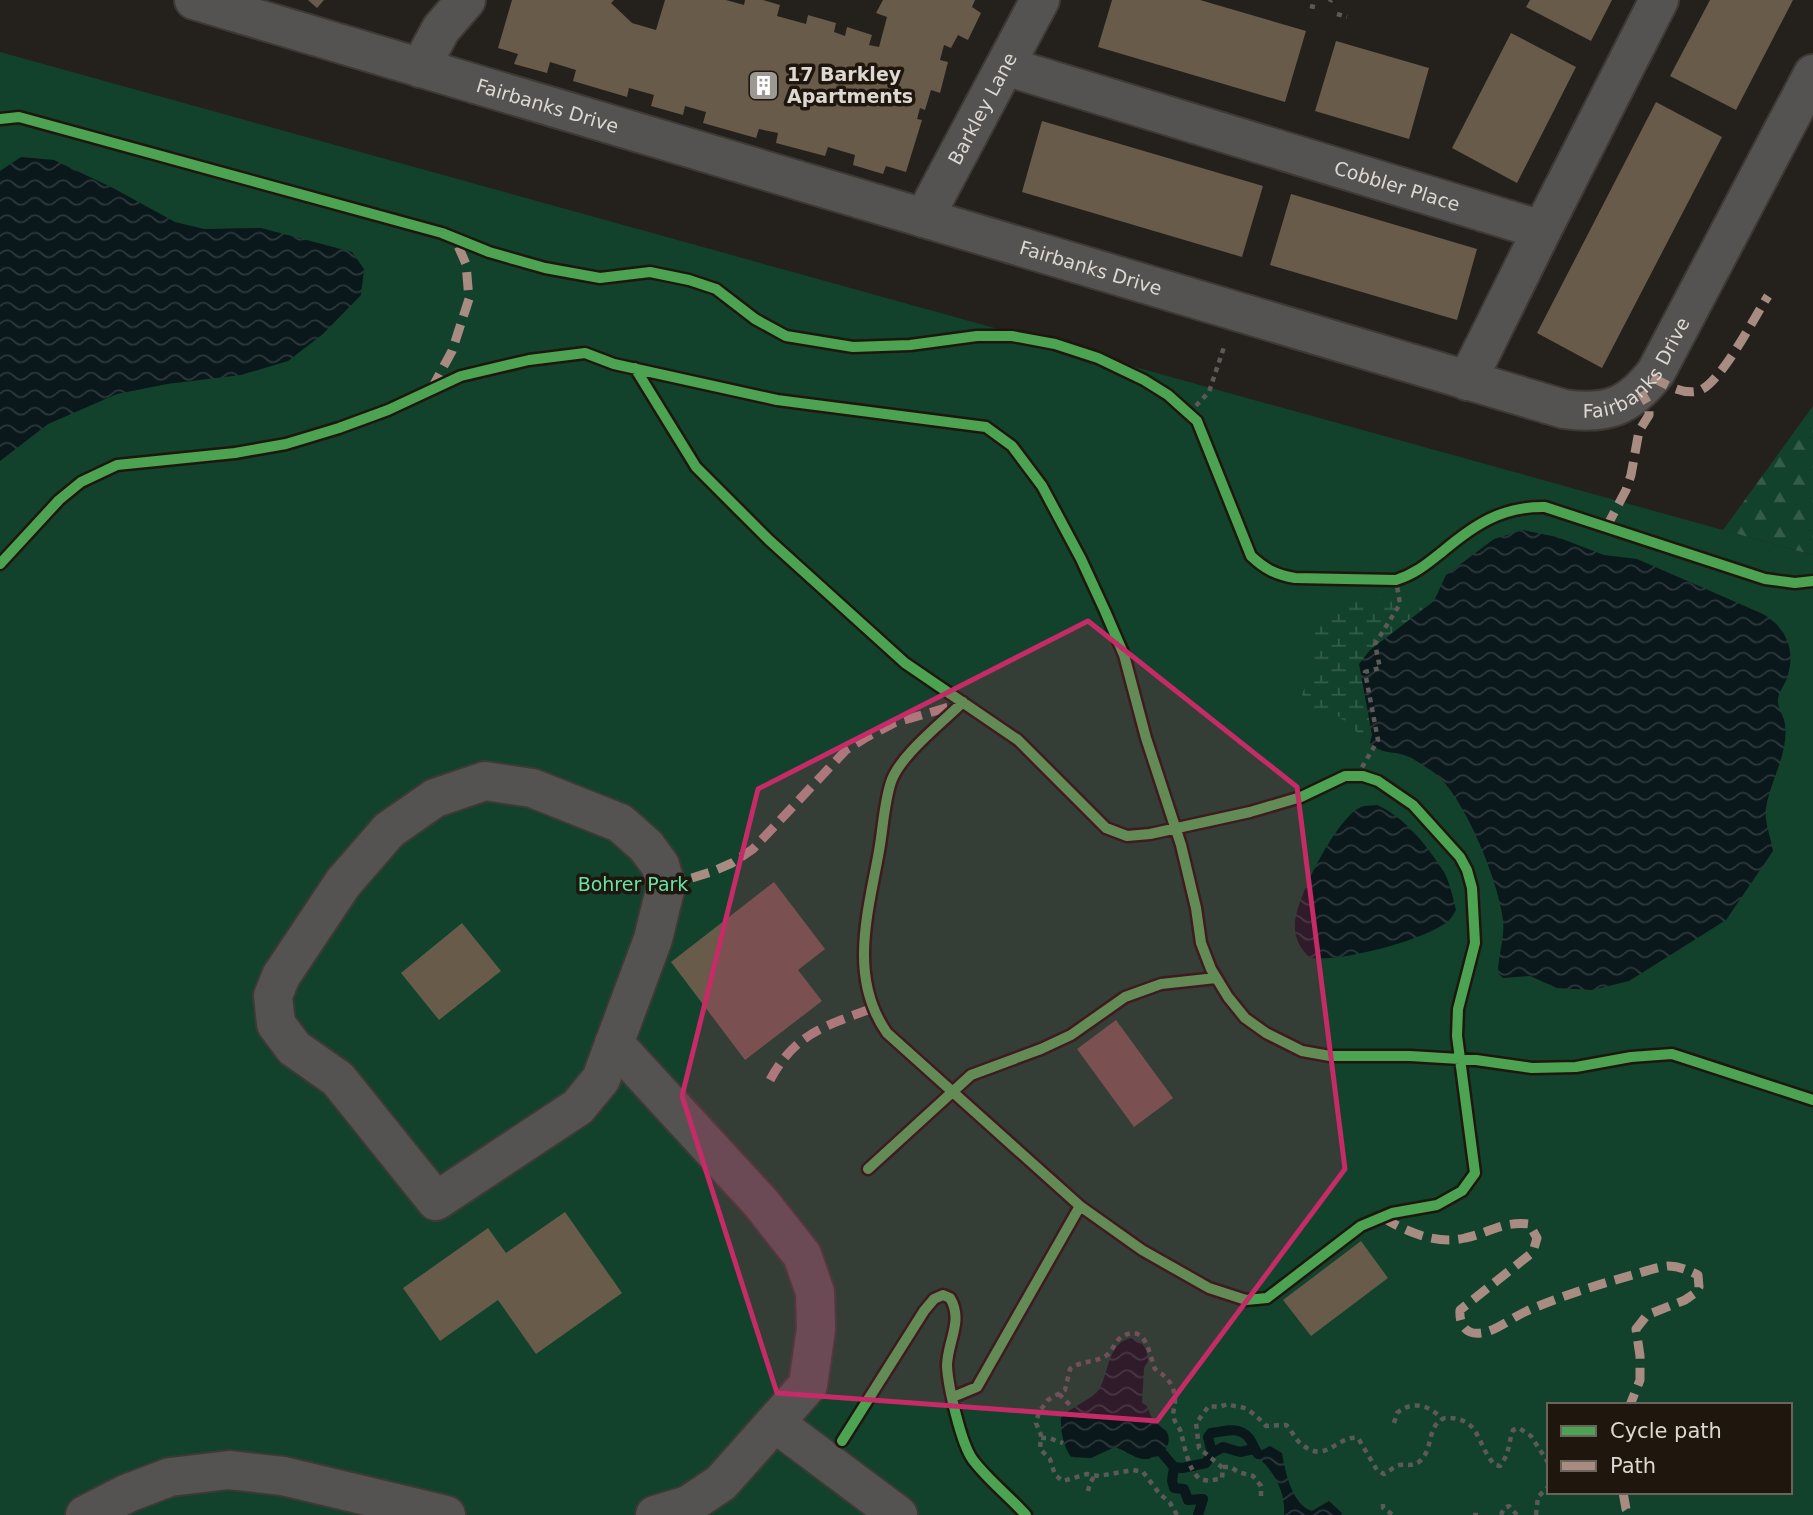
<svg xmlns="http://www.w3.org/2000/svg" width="1813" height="1515" font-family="'DejaVu Sans',sans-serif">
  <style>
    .green { fill: #12422b; fill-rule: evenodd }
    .forest { fill: url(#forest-firs) }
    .wetland { fill: url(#wetland-marsh) }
    .water { fill: url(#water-waves) }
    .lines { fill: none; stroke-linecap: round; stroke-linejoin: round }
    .stream { stroke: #0a171b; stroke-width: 10 }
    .building { fill: #685b4a }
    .minor-casing { stroke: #3d3a35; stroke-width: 42 }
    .path { stroke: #5c5a58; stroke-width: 4.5; stroke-dasharray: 5 5; stroke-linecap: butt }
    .minor { stroke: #555252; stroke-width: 38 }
    .quiet { stroke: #a88b81; stroke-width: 9; stroke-dasharray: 18 9; stroke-linecap: butt }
    .cycleway-casing { stroke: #1f170e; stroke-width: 15 }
    .cycleway { stroke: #4ca352; stroke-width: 10 }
    .marked { fill: #c52b67; fill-opacity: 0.2; stroke: #c52b67; stroke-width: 5; stroke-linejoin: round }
    .labels { text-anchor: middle; stroke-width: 7; stroke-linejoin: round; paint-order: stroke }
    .poi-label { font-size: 19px; font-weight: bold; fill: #ddd8d2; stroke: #1f170e; text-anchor: start }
    .street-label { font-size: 19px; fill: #ddd8d2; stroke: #1f170e }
    .park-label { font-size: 19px; fill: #66e3a6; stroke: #1f170e }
  </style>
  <defs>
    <pattern id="forest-firs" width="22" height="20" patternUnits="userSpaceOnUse" patternTransform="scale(1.75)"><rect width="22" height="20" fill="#12422b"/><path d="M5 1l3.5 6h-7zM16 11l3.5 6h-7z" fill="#345d49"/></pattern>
    <pattern id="wetland-marsh" width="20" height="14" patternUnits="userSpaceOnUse" patternTransform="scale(1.75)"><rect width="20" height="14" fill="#12422b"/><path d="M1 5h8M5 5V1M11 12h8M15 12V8" fill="none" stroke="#345d49"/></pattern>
    <pattern id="water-waves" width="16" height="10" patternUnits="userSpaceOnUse" patternTransform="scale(1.75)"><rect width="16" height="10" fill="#0a171b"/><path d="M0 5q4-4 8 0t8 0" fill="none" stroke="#2d383b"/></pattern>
  </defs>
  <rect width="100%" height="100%" fill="#24201b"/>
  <path class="green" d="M0,52L1813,555V1515H0ZM1549,1405H1790V1492H1549Z"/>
  <path class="forest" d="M1813,406V555L1723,530Z"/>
  <path class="wetland" d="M1386,596L1417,600L1422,603V610L1371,649L1359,664L1372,735L1370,743L1338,716L1313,709L1304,703L1302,694L1314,669L1315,632L1321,622L1330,612L1343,602L1367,601Z"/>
  <path class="water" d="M21,157L54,160L113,188L175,222L204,229L261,228L352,252L364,269L361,295L323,334L288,361L241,375L167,384L117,394L48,424L0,461V171Z
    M1523,530L1557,537L1604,555L1637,559L1763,614C1787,628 1796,651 1787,678C1784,687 1777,693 1778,703C1779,710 1784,717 1785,724C1789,753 1770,781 1766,808C1764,821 1771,838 1773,851L1726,920L1629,981L1592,990L1557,988L1530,976L1503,978L1498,973C1498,955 1505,938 1503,920C1499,882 1463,792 1432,771C1424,766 1413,758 1404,755C1388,750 1384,755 1370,743L1372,735L1359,664L1370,650L1434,601L1446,575L1494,539Z
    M1377,805C1405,817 1428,847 1444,872C1450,883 1453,898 1456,910C1453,915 1451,919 1446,923C1420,941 1342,962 1310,958C1300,948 1294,938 1295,924C1296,898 1337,817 1361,807C1365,805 1372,806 1377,805Z
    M1131,1338C1144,1341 1147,1349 1148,1361L1144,1368L1142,1403L1147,1406L1153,1421C1181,1432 1168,1461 1142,1459C1133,1457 1124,1450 1115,1447L1091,1458L1071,1457C1064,1448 1060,1430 1061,1418C1071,1406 1093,1400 1100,1388C1109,1371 1108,1343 1131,1338Z
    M1270,1446L1282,1453C1285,1471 1292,1505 1312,1511L1329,1501L1344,1515H1284C1286,1493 1274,1470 1257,1457L1260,1451Z"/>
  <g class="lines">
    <path class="stream" d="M1162,1453L1174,1467L1172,1481L1174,1488L1184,1489L1188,1500L1203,1499L1198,1515
      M1212,1453L1223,1447L1240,1452L1254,1449
      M1174,1467L1182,1468L1206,1463L1212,1453L1208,1437L1211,1433C1224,1432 1238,1425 1249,1438C1253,1443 1254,1449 1258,1454"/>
  </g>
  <path class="building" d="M308,0H324L317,8Z
    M512,0H614L611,3L632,23L656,30L665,0H726L744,5L745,0H763L780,5L777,16L806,24L808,15L836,23L834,32L845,36L847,27L872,35L869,45L879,47L887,17L876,13L883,0H975L972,7L981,13L968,40L958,35L951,48L944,45L940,60L948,62L940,93L931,90L925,110L920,108L917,119L922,120L906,172L886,166L883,174L853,165L855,155L828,147L825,156L776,143L778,133L759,129L756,138L703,123L706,112L685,106L683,115L651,106L654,95L629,88L627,97L573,81L576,70L550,62L547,73L514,64L518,54L498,48Z
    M1112,0H1200L1306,31L1285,102L1098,47Z
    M1530,0H1612L1591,41L1526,7Z
    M1710,0H1793L1736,110L1670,76Z
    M1511,33L1576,67L1517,183L1452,148Z
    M1336,41L1429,68L1409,139L1315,111Z
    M1656,102L1722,137L1602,368L1537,333Z
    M1042,121L1263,186L1242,257L1022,192Z
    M1291,194L1477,249L1457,320L1270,265Z
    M774,882L825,949L798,970L822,1001L745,1060L671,962Z
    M462,923L501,971L439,1020L401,973Z
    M1116,1020L1173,1098L1134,1127L1077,1049Z
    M565,1212L622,1293L536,1354L498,1300L440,1341L403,1288L488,1228L506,1253Z
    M1361,1241L1388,1278L1311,1336L1283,1300Z"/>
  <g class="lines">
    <defs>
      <g id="minor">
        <path id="s1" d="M194,0L1564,409C1607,415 1629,407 1656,372L1813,74"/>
        <path id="s2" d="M1005,66L1542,230L1659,0"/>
        <path d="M420,68L441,29L466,0"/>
        <path id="s3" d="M924,218L1040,0"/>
        <path d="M1467,381L1542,230"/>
        <path d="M485,781L532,788L620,823L646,846L660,865L666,886L653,939L601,1079L578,1107L436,1201L338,1079L294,1048L276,1024L273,996L281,976L343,883L389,830L435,798Z"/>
        <path d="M614,1043L761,1203L802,1255L815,1292L816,1329L808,1385L721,1483L688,1505L655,1515"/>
        <path d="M775,1423L898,1515"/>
        <path d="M85,1515L128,1493L170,1477L229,1470L283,1476L446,1515"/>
      </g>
    </defs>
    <use href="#minor" class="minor-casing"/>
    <path class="path" d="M1330,2L1331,0
      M1310,6L1319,8
      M1337,14L1347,17
      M1189,413L1209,392L1225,344
      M1357,776L1378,740L1365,672L1380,668L1375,644L1400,604L1396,580
      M1059,1394L1071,1406
      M1394,1423L1397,1413C1412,1400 1430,1405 1442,1419
      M1041,1438H1049L1063,1443
      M1223,1467H1231L1238,1472L1253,1476L1261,1486V1498
      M1088,1491L1090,1483L1095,1475
      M1383,1504V1508L1393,1515
      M1177,1515L1170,1503L1159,1493L1143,1472L1133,1470L1099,1476L1087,1474L1063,1481L1055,1475L1050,1459L1040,1449L1041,1435L1036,1423L1039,1412L1048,1400L1065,1390L1070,1369C1081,1360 1096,1363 1107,1355C1113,1350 1115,1342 1121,1337C1147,1322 1149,1355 1155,1369C1167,1377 1175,1385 1175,1401C1175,1407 1172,1412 1174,1418C1175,1424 1180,1427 1181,1433C1185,1447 1188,1470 1200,1479L1209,1481L1222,1478L1223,1468L1199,1448L1196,1423C1199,1420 1207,1408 1209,1406L1219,1407L1228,1404C1234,1407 1241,1406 1247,1409C1254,1414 1260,1419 1266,1426L1286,1425C1292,1430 1294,1438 1300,1443C1326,1466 1336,1435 1358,1438L1377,1470L1384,1474C1389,1472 1394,1466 1399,1465C1407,1464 1413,1467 1420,1461C1434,1449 1426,1425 1445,1418C1482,1417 1475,1444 1495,1465L1500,1466C1510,1453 1508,1444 1513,1430L1519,1428L1531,1436L1549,1464
      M1473,1515H1478
      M1501,1515L1504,1508L1509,1506L1517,1515
      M1536,1515L1538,1497L1549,1486"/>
    <use href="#minor" class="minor"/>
    <path class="quiet" d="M1652,377C1665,384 1682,395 1698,391C1720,385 1755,316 1768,296
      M431,390L452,351L469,299L466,264L455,239
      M1606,528L1626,490L1631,475L1639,431L1649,415V406L1641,392
      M666,886L711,872L732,863L753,849L846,750L867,737L894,723L956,705
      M770,1080C796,1032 826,1026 873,1008
      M1382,1217C1406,1232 1437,1245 1465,1238C1489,1233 1502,1221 1529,1224L1537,1238L1533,1252L1460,1310C1459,1324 1465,1335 1481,1333C1497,1331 1514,1316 1529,1310C1564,1295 1600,1284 1636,1274C1646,1271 1658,1267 1668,1266C1679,1266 1688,1270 1698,1275L1699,1287L1695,1293L1685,1300L1647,1315L1636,1329L1640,1356V1380L1630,1405
      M1623,1492L1626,1509L1630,1515"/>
    <defs>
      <path id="cycleway" d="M0,119L19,117L442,233L489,252L545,268L600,278L650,272L689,280L716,289L755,319L786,336L853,347L910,345L977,336H1012L1055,344L1098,358L1144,380L1168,395L1197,421L1251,556C1265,569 1276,575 1295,578L1396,580C1415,574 1427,564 1442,552C1474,525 1502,506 1545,507L1765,579L1795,583L1813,581
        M635,368L696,467L769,540L905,663L1018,740L1106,828L1127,836L1150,834L1250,812L1301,797L1345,776H1363L1378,781L1413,805L1460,857L1467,870L1472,888L1475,943L1458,1009L1457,1036L1475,1173L1462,1191L1437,1205L1392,1213L1361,1226L1267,1298L1246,1300L1209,1288L1142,1250L1080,1206L887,1033C848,977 868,913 879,851C883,829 884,803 891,782C900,755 942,723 963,702
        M0,564L59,500L81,482L117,465L235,453L286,444L339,428L388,410L461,376L529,360L585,353L614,364L777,400L986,427L1012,446L1042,486L1081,559L1105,611L1124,655L1146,738L1181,845L1196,908L1201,943L1211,969L1228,997L1245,1018L1266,1033L1302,1051L1330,1056H1410L1476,1060L1532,1068L1576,1067L1631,1057L1672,1054L1813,1100
        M868,1169L971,1075L1041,1049L1071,1035L1125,997L1161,984L1216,978
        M953,1397L977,1387L1080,1206
        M842,1441L924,1311L934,1299L943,1295L950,1298C964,1321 947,1342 947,1366C948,1386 961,1444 973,1460C988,1480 1009,1496 1026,1515"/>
    </defs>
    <use href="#cycleway" class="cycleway-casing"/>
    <use href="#cycleway" class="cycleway"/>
  </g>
  <path class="marked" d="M1088,621L1297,787L1345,1169L1157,1421L777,1393L682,1096L758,789Z"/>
  <defs>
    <symbol id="building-square" viewBox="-11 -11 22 22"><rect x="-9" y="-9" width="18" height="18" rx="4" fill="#9c9892" stroke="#1f170e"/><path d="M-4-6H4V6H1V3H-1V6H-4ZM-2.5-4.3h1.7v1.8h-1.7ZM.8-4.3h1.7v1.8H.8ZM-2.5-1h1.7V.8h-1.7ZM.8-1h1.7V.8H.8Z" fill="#fff"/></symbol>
  </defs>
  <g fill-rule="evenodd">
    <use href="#building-square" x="746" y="68" width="35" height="35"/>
  </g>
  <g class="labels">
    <g class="poi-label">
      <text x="787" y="81">17 Barkley<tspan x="787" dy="22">Apartments</tspan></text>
    </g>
    <g class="street-label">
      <text dy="7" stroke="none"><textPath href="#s1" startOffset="369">Fairbanks Drive</textPath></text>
      <text dy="7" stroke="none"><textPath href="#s3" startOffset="124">Barkley Lane</textPath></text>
      <text dy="7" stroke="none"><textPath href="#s2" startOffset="410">Cobbler Place</textPath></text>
      <text dy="7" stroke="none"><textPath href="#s1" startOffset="936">Fairbanks Drive</textPath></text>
      <text dy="7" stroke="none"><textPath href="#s1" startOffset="1522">Fairbanks Drive</textPath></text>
    </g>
    <g class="park-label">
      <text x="633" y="891">Bohrer Park</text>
    </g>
  </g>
  <rect x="1547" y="1403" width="245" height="91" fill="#1f170e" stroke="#6b645c" stroke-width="2"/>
  <rect x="1561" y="1426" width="35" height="10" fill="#4ca352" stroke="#6b645c" stroke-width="2"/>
  <text x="1610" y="1438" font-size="21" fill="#ddd8d2">Cycle path</text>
  <rect x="1561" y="1461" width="35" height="10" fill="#a88b81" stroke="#6b645c" stroke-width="2"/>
  <text x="1610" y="1473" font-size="21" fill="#ddd8d2">Path</text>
</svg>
